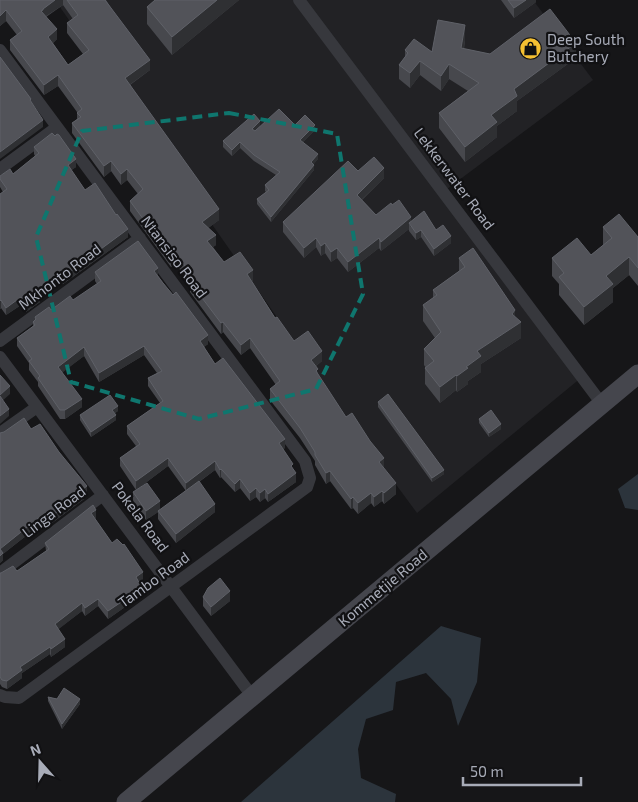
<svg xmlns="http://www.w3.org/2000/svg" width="638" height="802" font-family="'Exo 2',sans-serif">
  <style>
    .built { fill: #222225 }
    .water { fill: #2c343c }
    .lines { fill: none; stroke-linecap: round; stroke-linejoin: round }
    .street { stroke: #37383d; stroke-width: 12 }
    .secondary { stroke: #45464d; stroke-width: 19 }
    .wall { fill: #47484d; fill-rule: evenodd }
    .shaded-wall { fill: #2f3033 }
    .building { fill: #525359; stroke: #5f6168 }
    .marked { fill: none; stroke: #0f766e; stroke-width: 4; stroke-dasharray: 10 6; stroke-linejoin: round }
    .labels { text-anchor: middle; stroke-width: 4.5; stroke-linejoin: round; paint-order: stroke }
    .poi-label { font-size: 15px; fill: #a8acb8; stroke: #111113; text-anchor: start }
    .street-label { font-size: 15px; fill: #a8acb8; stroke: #111113 }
  </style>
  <rect width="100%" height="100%" fill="#161618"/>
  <path class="built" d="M55,0H533L593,80L443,192L582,377L417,513L358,433Z"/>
  <path class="water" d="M638,474V510L625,508L618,489Z
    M441,626L481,638L477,682L458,726L451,699L426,673L396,682L393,710L366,719L358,749L361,778L396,794L395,802H241Z"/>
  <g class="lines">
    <path class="street" d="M299,0L602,404
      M0,50L305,461L310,478L307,487L19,698L5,697L0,695
      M0,169L57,127
      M0,341L140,238
      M0,357L252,696
      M0,433L37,407
      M0,573L103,495"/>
    <path class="secondary" d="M126,802L638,374"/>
  </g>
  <path class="wall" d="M0,0H106L150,70L130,85L219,220L208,228L216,245L213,247L224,262L253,280L252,281L275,318L294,341L322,361L316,366L318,375L346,417L384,469L396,494L384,504L382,501L374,507L371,503L358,514L353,508L351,509L330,481L326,484L315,465V461L300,438L270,400V389L276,385L250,348L241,355L223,332L221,334L190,292V284L176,264L171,267L130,211V201L138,194L127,180L121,185L111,171L104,177L72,133V123L77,119V112L58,86L44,95L10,50V40L17,35L6,21L0,26ZM63,5L73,19L67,23V33L83,54L68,65L53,43L57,39L46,17Z
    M155,0H239L172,55L147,24V7Z
    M501,0H536V2L514,18Z
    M465,40L464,49L490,54L576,58L517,101V111L497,126V137L465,162L439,128V113L468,91L449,79L441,91L420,75L410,88L399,79V65L405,57V50L432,52Z
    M295,125L315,130L303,142L318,159L313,164L314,170L271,222L257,204V199L266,192L265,191V185L276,175L254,161L240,148L232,156L223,147V141L260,126Z
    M34,147L76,167L71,170L85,190L128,237L63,284L60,279L40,297V302L26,312L21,305L6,315L1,308L0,309V194L3,192L0,187V176L13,174L35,156L34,154Z
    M358,171L384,178L362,200L376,215L411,221L436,230L451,243L434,256L421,237L416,240L409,231V229L381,251L379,248L348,272L337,258L331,262L325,253L321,256L316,247L304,258L283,232V222Z
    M603,227L638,237V286L629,275L613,288V302L584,325L559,295V284L552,276V258L591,255L603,245Z
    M459,258L515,317L521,338L481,364V372L468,381V384L457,392L456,390L440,403L425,384V368H426L424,365V349L435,338L423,321V305L433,298V290L459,271Z
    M95,272L158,276L208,344L204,347L215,364L285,448L283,449L293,469L296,482L268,502L265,498L260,502L256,497L250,501L240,488L235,492L221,477L220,478L215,470L199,482L215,512L176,543L158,519V512L146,520L133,501V492L160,510L186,491L168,466L136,490L120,466V458L136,446L127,434V426L160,403L148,386V378L157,373L144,355L99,382L84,356L62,372L82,407L65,419H60L38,386V382L29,370V363L17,346V338L33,326V322L35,320V317L51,310L73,300L97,284L95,281Z
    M378,402L444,474L432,482L378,407Z
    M118,411L115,413L116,420L91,437L80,420V415Z
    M479,419L501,429L489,437L479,423Z
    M31,429L59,452L87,493L84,496V499L44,529L41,524L3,554V560L0,563Z
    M96,518L95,519L112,543L143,580L139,583L142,595L108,619L98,606L85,616L82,611L58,629L65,647L51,657L50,654L22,673V678L7,689L2,687L0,684V573H1L17,571L46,551L45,543Z
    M203,597L230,601L211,616L203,606Z
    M48,697L80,704L62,729L48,701Z"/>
  <path class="shaded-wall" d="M55,0H63V5L43,18L41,11L43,9Z
    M217,0H239L172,55V37Z
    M526,0H536V2L514,18V8Z
    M6,10V21L0,26V16Z
    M465,25V40L461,63V48Z
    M57,29V39L48,47V37Z
    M576,43V58L517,101V111L497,126V137L465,162V147L514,89Z
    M150,60V70L125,88V78Z
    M420,61V75L410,88V73Z
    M449,64V79L441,91V76Z
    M58,75V86L44,95V85Z
    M43,120V127L0,159V152Z
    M260,121V127L252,135V129Z
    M315,125V130L300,145V140Z
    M240,142V148L232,156V150Z
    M318,154V159L311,168V162Z
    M76,159V167L68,173V165Z
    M111,161V171L104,177V166Z
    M314,165V170L271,222V217Z
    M384,168V178L357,204V195Z
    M127,169V180L121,185V174Z
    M219,209V220L202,233V222Z
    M411,217V227L409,223V229L381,251V242Z
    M128,229V237L63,284V277Z
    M421,230V237L416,240V233Z
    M216,235V245L207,251V241Z
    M451,236V243L434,256V249Z
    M316,238V247L304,258V248Z
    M379,238V248L348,272V262Z
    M325,243V253L321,256V246Z
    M337,248V258L331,262V252Z
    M176,253V264L171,267V257Z
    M629,257V275L613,288V302L584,325V307L606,276Z
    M158,268V276L154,271Z
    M253,270V280L247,284V274Z
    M60,272V279L40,297V302L26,312V304L37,291Z
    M21,297V305L6,315V308Z
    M1,300V308L0,309V301Z
    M515,310V326L521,322V338L481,364V372L468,381V384L457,392V376L466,367L477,351Z
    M223,322V332L221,334V323Z
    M208,335V344L200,350V341Z
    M250,338V348L241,355V345Z
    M144,346V355L99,382V373Z
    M84,347V356L58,376V367Z
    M322,351V361L311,370V360Z
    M456,375V390L440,403V387Z
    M10,386V394L0,403V395Z
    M82,399V407L65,419V410Z
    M118,406V411L112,415V410Z
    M9,409V416L0,424V416Z
    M116,415V420L91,437V432Z
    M501,424V429L489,437V433Z
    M285,439V448L279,452V443Z
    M168,458V466L136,490V481Z
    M384,458V469L379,462Z
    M215,461V470L186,491V483Z
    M221,469V477L220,478V470Z
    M444,470V474L432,482V478Z
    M330,471V481L326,484V473Z
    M296,473V482L268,502V494Z
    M240,479V488L235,492V484Z
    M396,483V494L384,504V493Z
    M87,486V493L84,496V499L44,529V522Z
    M256,488V497L250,501V493Z
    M265,489V498L260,502V493Z
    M382,491V501L374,507V497Z
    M371,493V503L358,514V503Z
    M353,497V508L351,509V499Z
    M160,501V511L146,520V511Z
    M215,504V512L176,543V534Z
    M96,510V518L91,521V513Z
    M41,516V524L3,554V560L0,563V549Z
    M143,572V580L136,585V577Z
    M142,588V595L108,619V611Z
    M230,591V601L211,616V607Z
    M98,599V606L85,616V608Z
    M82,603V611L55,632V624Z
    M65,639V647L51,657V649Z
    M50,647V654L22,673V678L7,689V681L20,667Z
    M80,699V704L62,729V724Z"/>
  <path class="building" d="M0,0H55L43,9V10L41,11L57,29L48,37L68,65L89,50L67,23L78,15L67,0H105L150,60L125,78L219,209L202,222L216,235L207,241L224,262L240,252L253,270L247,274L275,318L277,317L294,341L308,331L322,351L311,360L318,369L316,371L346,417L352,413L370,441L384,458L379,462L396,483L384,493L382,491L374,497L371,493L358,503L353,497L351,499L330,471L326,473L315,455V452L300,428L270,389L280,381L250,338L241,345L223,322L221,323L190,282L194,279L176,253L171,257L130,201L143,189L127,169L121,174L111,161L104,166L72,123L81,117L77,113L82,109L58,75L44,85L10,40L22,31L6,10L0,16Z
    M155,0H217L172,37L147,7Z
    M508,0H526L514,8Z
    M550,9L576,43L514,89L517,96L491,115L497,122L465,147L439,113L479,83L449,64L441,76L420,61L410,73L399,65L408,53L405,50L414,39L432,52L438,20L465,25L461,48L490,54Z
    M0,57L31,99L30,100L43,120L0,152Z
    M279,109L295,125L305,115L315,125L300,140L318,154L311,162L314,165L271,217L257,199L269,190L265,185L280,172L254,155L240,142L232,150L223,141L254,114L260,121L252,129L255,131Z
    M52,133L55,136L57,134L59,135L76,159L68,165L85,190L95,183L116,215L117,214L128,229L63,277L60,272L37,291L40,294L26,304L21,297L6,308L1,300L0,301V194L7,189L0,179V176L10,169L13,174L39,153L34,147Z
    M374,157L384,168L357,195L376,215L391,203L392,205L399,200L411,217L381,242L379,238L348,262L337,248L331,252L325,243L321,246L316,238L304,248L283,222L348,161L358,171Z
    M424,211L436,230L443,225L451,236L434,249L421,230L416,233L409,223Z
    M619,214L638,237V268L629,257L606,276L613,284L584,307L559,277L564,273L552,258L577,238L591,255L612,238L603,227Z
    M138,241L158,268L154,271L163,283L173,295L176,292L208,335L200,341L215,364L223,358L285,439L279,443L293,464L291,466L296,473L268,494L265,489L260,493L256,488L250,493L240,479L235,484L221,469L220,470L215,461L186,483L168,458L136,481L120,458L140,444L127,426L163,401L148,378L162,371L144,346L99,373L84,347L58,367L82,399L65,410H60L38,378L40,376L29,361L32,359L17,338L35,325L33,322L36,319L35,317L49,307L51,310L70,296L73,300L101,281L95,272Z
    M473,248L515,310L512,314L521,322L477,351L481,356L466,367L468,368L457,376L456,375L440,387L425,368L434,361L424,349L441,332L423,305L437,295L433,290L465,267L459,258Z
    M0,375L10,386L0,395Z
    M388,394L444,470L432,478L378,402Z
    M110,395L118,406L112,410L116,415L91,432L80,415Z
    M0,396L9,409L0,416Z
    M491,410L501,424L489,433L479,419Z
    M24,418L31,429L40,424L59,452L87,486L82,490L84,492L44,522L41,516L0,549L3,553L0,556V433L4,432Z
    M199,481L215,504L176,534L158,511Z
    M147,483L160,501L146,511L133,492Z
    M93,505L96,510L91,513L112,543L117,539L123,545L124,544L143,572L136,577L142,588L108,611L98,599L85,608L82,603L55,624L65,639L51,649L50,647L20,667L22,670L7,681L2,680L0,677V573H1L13,566L17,571L49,549L45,543Z
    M220,578L230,591L211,607L203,597L208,588Z
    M64,688L80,699L62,724L48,697L57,699Z"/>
  <path class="marked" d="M229,113L337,134L363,294L316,389L199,419L71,382L36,237L82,131Z"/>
  <defs>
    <symbol id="shop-disc" viewBox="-11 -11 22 22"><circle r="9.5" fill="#f4c032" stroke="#111113"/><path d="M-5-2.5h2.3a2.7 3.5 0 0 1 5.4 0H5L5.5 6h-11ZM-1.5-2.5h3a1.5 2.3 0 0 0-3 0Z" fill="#111"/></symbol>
  </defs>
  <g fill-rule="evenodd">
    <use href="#shop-disc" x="518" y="36" width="25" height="25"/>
  </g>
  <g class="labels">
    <g class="poi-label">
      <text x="547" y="45">Deep South<tspan x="547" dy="17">Butchery</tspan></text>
    </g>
    <g class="street-label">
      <text transform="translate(454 179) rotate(53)" y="5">Lekkerwater Road</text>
      <text transform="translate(174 257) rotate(53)" y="5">Ntansiso Road</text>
      <text transform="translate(60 277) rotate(-37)" y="5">Mkhonto Road</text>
      <text transform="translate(54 512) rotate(-37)" y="5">Linga Road</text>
      <text transform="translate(140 517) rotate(53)" y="5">Pokela Road</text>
      <text transform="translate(154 580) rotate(-36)" y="5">Tambo Road</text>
      <text transform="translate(383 588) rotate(-40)" y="5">Kommetjie Road</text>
    </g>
  </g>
  <g transform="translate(40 762) rotate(340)" stroke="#111113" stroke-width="4" paint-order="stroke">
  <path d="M0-4L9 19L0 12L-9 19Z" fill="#a8acb8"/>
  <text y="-8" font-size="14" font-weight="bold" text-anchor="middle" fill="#a8acb8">N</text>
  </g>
  <path d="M463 777v8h118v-8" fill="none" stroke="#a8acb8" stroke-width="2.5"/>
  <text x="470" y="777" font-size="15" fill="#a8acb8" stroke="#111113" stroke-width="4" paint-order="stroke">50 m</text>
</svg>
